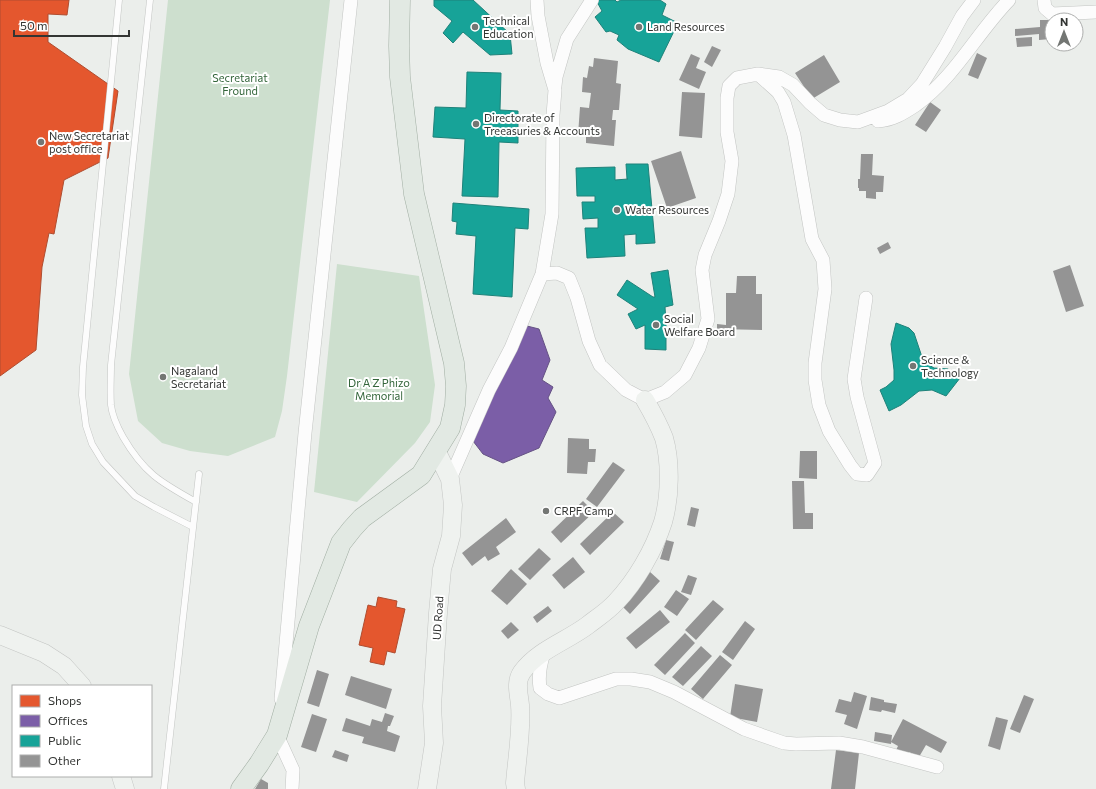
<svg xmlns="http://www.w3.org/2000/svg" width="1096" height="789" font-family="Commissioner,sans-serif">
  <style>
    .green { fill: #cddfce }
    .shops { fill: #e4572e; stroke: #af4d30 }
    .offices { fill: #7b5ea7; stroke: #655284 }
    .public { fill: #17a398; stroke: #1f827a }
    .building { fill: #949494 }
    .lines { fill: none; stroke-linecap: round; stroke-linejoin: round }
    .lane-casing { stroke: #c3c5c3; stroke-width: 7 }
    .street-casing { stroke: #c3c5c3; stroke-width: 14 }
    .secondary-casing { stroke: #c3c5c3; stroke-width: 19 }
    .primary-casing { stroke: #a1aea3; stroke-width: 21 }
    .lane { stroke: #fcfcfc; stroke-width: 6 }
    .street { stroke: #fcfcfc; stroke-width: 13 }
    .secondary { stroke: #eff2ef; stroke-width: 18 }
    .primary { stroke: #e2e9e3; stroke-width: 20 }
    .poi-dot { fill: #737673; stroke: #fff; stroke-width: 1.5 }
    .labels { text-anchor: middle; stroke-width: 4; stroke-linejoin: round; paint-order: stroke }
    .poi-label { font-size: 11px; fill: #333533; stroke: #fff; text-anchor: start }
    .park-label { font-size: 11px; fill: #33653a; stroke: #fff }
    .street-label { font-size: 11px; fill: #333533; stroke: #fff }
  </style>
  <rect width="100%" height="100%" fill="#ebeeeb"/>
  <path class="green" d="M168,0H330L287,376L282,411L275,437L228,456L190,451L162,443L138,421L129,374Z
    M337,264L419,276L435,385L430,422L415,443L357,502L314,492Z"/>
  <path class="shops" d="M0,0H69L67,15L48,14V42L118,91L108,158L64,180L54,234L49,233L42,267L36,350L0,376Z
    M378,597L397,601L396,607L405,609L395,653L387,651L384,665L370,662L373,648L359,645L368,605L376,607Z"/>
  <path class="offices" d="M519,324L539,329L550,360L542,380L553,387L548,398L556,412L539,448L503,463L483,454L473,441Z"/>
  <path class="public" d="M434,0H473L510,34L512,54L490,55L463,32L453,43L443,33L452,21L434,6Z
    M596,0H615L617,2L621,0H660L666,4L662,15L678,23L659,62L628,49L617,40L619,35L610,31L606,32L595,17L602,11Z
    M467,72L501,73L500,110L518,111V143L499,142L498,197L462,196L465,139L433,137L435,107L466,108Z
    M626,164H648L655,243L636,244V234L624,235L625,256L587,258L585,228H598V218L583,219L582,202H595V196H577L576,168L615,167V180L628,179H627Z
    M453,203L529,209L528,229L515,228L512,297L473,294L476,236L456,234L457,222L452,221Z
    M668,270L673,305L665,307L666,322V350L645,349V325L636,329L628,314L638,309L617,295L627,280L653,297H655L651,273Z
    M896,323L909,328L914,333L922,357L929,365L934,368L948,369L960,378L946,396L932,390L919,391L901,405L889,411L880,390L886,387L894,380V370L891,344Z"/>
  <path class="building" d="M1040,20H1050L1051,39L1039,40V34L1015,36V29L1040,27Z
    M1032,37V46L1017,47L1016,38Z
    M712,46L721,50L712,67L704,62Z
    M977,53L987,58L978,79L968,75Z
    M691,54L700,58L696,68L706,72L699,89L679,80Z
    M824,55L840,82L812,99L795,73Z
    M594,58L618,61L616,83L621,84L619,110H613L612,120H616L614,146L586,143V136L578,135L580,107L589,108L591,93L582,92L583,77L587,78L589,66L593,67Z
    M682,92L705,93L702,138L679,136Z
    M930,102L941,110L926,132L915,125Z
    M681,151L696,198L667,208L651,161Z
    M861,154H873L872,175L884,176L883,192H876V199L866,198V191H859V188H858V179H860Z
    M888,242L891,248L880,254L877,248Z
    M1070,265L1084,306L1066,312L1053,271Z
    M737,276H756V294H762V330L717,329V324L726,325V293H736Z
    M568,438L589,439V449H596L595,462H588L587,474L567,473Z
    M800,451H817V479L799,478Z
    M613,462L625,470L597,507L586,499Z
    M792,481H804L805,513H813V529H793Z
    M583,501L594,512L561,543L551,532Z
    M691,507L699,509L695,527L687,525Z
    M613,512L624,522L590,555L580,544Z
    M506,518L516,532L496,547L500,554L488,561L485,556L472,566L462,553Z
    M666,540L674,542L669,561L660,559Z
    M539,548L551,559L530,580L518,569Z
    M573,557L585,572L564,589L552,575Z
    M511,569L527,584L507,605L491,591Z
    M649,571L660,581L630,614L619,603Z
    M688,575L697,578L691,595L681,592Z
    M676,590L689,599L677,616L664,607Z
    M713,600L724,609L696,640L685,630Z
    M548,606L552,611L537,623L533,617Z
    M660,610L670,622L636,649L626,638Z
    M745,621L755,629L733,660L722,652Z
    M511,622L519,630L508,639L501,631Z
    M685,633L695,643L665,675L654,665Z
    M701,646L712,656L683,686L672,677Z
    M720,655L732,665L703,699L691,689Z
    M317,670L329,674L319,707L307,703Z
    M351,676L392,689L386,709L345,695Z
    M735,684L763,689L757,722L730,717Z
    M854,692L867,696L857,729L844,724L847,715L835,712L839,699L851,702Z
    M1024,695L1034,699L1020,733L1010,729Z
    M871,697L884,700V702L897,704L895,713L882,710L881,712L869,710Z
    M385,713L394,716L390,726H388L387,731L400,736L395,752L362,743L364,737L342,731L346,718L370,726L372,719L382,722Z
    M312,714L327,719L316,752L301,747Z
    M996,717L1008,720L1000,750L988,746Z
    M903,719L947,742L941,753L926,745L919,757L909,752L906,758L895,752L898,746L891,742Z
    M875,732L892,735L891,744L874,741Z
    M335,750L349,755L347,762L332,757Z
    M836,750L859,753L855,789H831Z
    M261,779L268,783V789H255Z"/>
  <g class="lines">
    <defs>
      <path id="lane" d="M119,0L83,367L82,395L86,426L92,444L103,462L135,496L154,507L193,527
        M150,0L111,365C111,378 110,392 111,405C112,415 118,428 123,437C144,473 160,482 196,502
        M164,789L199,474"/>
      <path id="street" d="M1044,0L1045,8L1052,14L1096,12
        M758,74L778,92L784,102L794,135L812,239L823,260L825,289L815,363V380L819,405L829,431L850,465L857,474L867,475L875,463L857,397L854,379L866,298
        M555,86L556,77L567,39L592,0
        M878,121C893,120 904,113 916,105C956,76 976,34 1009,0
        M542,274L557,273L569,278L577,298L589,341L600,365L626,390L645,400L665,392L685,375L699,348L708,319L702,270L705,255L719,221L728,194L732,161L727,132V98L729,86L737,78L758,74L779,77L793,85L810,103L824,115L840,120L858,122L888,111L908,99L922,84L945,47L962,16L974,0
        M450,479L489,390L511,348L542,274L552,214L553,115L555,90L547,63L538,16L537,0
        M544,653C540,665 538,675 540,688L548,694L559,698L616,679H631L650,682L674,692L744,729L784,743L796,744L839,743L863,747L937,767
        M281,699L305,433L351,0
        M278,730L277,735L293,770L292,789"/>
      <path id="secondary" d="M0,635L44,653L64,666L82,686
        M121,776L125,789
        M427,789L434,743L432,706L438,613L442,569L451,536L453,505L450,479L436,450
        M516,789L515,783C517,758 522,729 520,705C519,694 515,682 522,672C538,650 567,641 588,625C597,618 608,611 616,602C636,581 654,550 663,522C670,498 671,462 664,438C659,425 652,412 645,400"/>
      <path id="primary" d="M241,789L259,764L277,735L309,626L341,543L352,529L362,518L421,475L450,428L455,405L456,386L454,363L414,194L400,77L399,46L400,0"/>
    </defs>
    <use href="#lane" class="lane-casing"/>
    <use href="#street" class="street-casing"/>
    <use href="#secondary" class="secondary-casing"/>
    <use href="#primary" class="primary-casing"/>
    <use href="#lane" class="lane"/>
    <use href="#street" class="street"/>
    <use href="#secondary" class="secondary"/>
    <use href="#primary" class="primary"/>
  </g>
  <g class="poi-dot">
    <circle cx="475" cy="27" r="4"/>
    <circle cx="639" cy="27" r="4"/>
    <circle cx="476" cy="124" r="4"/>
    <circle cx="41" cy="142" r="4"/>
    <circle cx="617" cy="210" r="4"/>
    <circle cx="656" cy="325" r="4"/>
    <circle cx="913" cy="366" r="4"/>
    <circle cx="163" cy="377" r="4"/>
    <circle cx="546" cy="511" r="4"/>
  </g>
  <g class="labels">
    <g class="poi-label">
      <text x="483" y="25">Technical<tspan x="483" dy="13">Education</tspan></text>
      <text x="647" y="31">Land Resources</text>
      <text x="484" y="122">Directorate of<tspan x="484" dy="13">Treeasuries &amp; Accounts</tspan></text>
      <text x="49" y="140">New Secretariat<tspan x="49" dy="13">post office</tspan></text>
      <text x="625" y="214">Water Resources</text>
      <text x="664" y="323">Social<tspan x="664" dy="13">Welfare Board</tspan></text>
      <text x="921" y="364">Science &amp;<tspan x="921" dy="13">Technology</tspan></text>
      <text x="171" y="375">Nagaland<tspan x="171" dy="13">Secretariat</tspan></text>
      <text x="554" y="515">CRPF Camp</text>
    </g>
    <g class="park-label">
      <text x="240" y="82">Secretariat<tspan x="240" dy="13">Fround</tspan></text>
      <text x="379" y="387">Dr A Z Phizo<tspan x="379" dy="13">Memorial</tspan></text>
    </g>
    <g class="street-label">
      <text transform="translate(438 618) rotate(-86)" y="4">UD Road</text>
    </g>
  </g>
  <rect x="12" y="685" width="140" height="92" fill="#ffffff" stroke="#adaead"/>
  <rect x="20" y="695" width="20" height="12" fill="#e4572e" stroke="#adaead"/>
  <text x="48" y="705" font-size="12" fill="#333533">Shops</text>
  <rect x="20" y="715" width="20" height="12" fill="#7b5ea7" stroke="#adaead"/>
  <text x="48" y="725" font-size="12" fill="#333533">Offices</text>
  <rect x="20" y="735" width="20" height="12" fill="#17a398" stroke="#adaead"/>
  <text x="48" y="745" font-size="12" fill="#333533">Public</text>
  <rect x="20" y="755" width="20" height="12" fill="#949494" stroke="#adaead"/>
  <text x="48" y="765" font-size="12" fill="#333533">Other</text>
  <g transform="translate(1064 32)"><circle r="19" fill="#ffffff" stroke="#adaead"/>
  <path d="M0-3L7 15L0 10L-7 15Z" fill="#737673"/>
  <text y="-6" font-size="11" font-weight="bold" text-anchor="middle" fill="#333533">N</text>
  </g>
  <path d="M14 30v6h115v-6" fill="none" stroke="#333533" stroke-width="2"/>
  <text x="20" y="30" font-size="12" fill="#333533" stroke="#ffffff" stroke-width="3" paint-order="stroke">50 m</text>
</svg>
